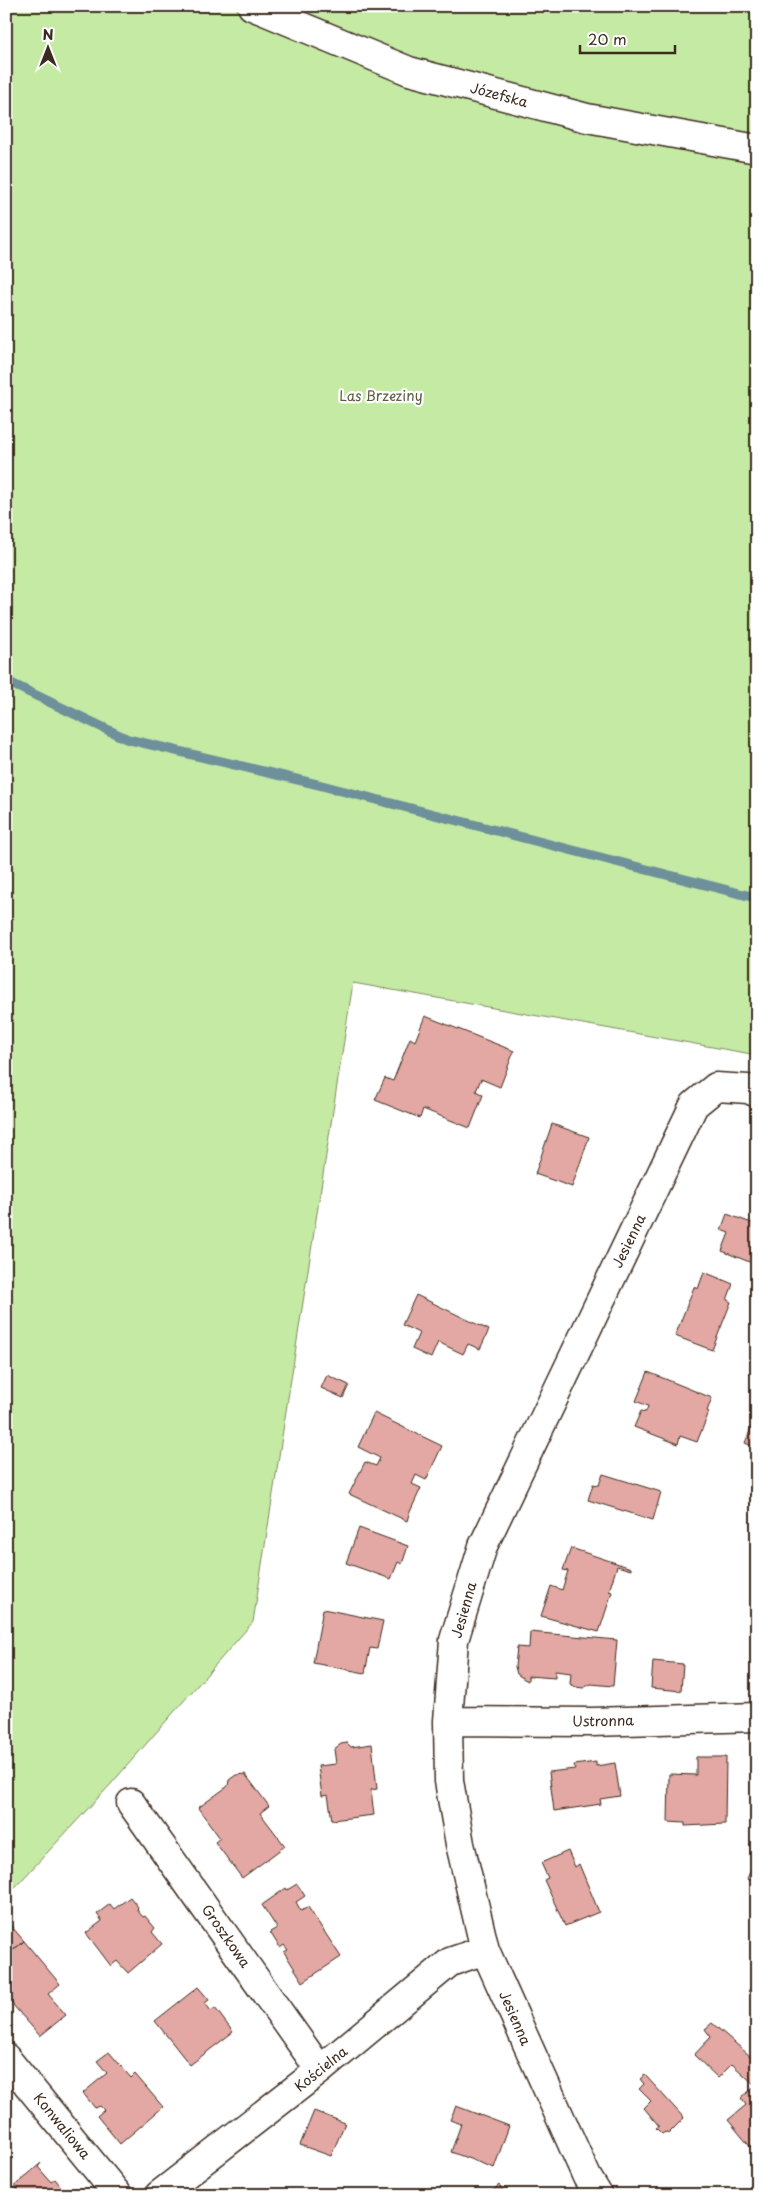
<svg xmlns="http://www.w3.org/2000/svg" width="763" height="2201" font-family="'Playpen Sans',sans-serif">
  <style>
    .green { fill: #c5eaa4; stroke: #808a61 }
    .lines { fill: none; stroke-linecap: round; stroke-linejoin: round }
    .stream { stroke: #6d909b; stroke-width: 10 }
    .building { fill: #e3a8a3; stroke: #3b2a1e }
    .minor-casing { stroke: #3b2a1e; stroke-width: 31 }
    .tertiary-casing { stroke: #3b2a1e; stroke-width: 31 }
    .minor { stroke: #fff; stroke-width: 28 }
    .tertiary { stroke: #fff; stroke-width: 28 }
    .labels { text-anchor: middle; stroke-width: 4.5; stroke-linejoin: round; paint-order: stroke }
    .street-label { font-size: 14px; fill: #3b2a1e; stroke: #fff }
    .park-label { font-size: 14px; fill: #5e5a40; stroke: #fff }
  </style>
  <rect width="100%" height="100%" fill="#fff"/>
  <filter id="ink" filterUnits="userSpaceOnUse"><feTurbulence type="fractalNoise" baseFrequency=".02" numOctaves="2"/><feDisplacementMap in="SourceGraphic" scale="10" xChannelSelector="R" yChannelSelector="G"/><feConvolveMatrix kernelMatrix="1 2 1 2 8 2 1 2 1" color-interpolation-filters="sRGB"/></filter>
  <g filter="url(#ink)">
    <path class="green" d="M6,6H757V1055L353,983L253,1622L111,1784L6,1897Z"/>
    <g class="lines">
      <path class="stream" d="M6,681L127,739L316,784L757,898"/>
    </g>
    <path class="building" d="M425,1016L514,1051L500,1087L481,1079L476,1091L483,1095L470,1128L423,1109L420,1118L375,1100L385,1078L393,1081L410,1038L415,1041Z
      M552,1124L589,1137L572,1187L535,1174Z
      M727,1214L757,1225V1265L722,1251L729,1233L721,1230Z
      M704,1272L733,1284L727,1300L731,1302L712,1350L675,1336L694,1287L698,1289Z
      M416,1295L489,1330L480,1349L468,1344L463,1354L438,1342L431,1358L412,1349L419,1333L402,1325Z
      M648,1372L712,1398L707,1411L709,1412L697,1442L680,1436L678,1444L634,1427L641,1411L646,1412L648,1406L636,1401Z
      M327,1375L349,1385L343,1398L321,1388Z
      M374,1413L442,1446L426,1480L416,1475L412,1484L421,1488L409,1514L407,1521L349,1494L365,1462L376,1466L380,1458L358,1447Z
      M757,1413V1448L745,1443Z
      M603,1474L661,1492L653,1520L588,1500L593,1484L599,1485Z
      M359,1528L408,1546L402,1564L398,1562L391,1579L346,1563Z
      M571,1548L631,1568V1570L617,1566L609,1591L612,1592L599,1632L541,1616L551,1586L562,1590L568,1571L563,1570Z
      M323,1609L383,1621L377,1649L370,1648L365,1673L313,1663Z
      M530,1632L617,1640L613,1686L591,1684L583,1688L576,1687L570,1684L571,1673L555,1671V1678L528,1676V1681L524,1679L517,1674L515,1667L517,1647L529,1648Z
      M653,1661L683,1664L681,1691L651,1688Z
      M347,1743L351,1747L372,1744L377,1789L371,1790L374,1815L332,1820L328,1795L322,1796L318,1766L336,1764L334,1749L341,1744Z
      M696,1757H726L725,1824L685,1826V1823L668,1822L669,1774L696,1775Z
      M596,1762V1766L615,1763L620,1796L600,1799L601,1804L554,1811L549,1772L575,1769L574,1765Z
      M245,1774L269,1806L260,1813L285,1846L242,1878L215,1842L220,1838L198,1808L228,1786L229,1780L236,1775Z
      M568,1851L575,1867L579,1864L599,1912L565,1926L544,1880L548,1878L541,1863Z
      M757,1854V1883L747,1879Z
      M297,1884L305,1896L296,1902L301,1911L308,1907L341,1957L303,1982L284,1952L288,1950L284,1945L280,1948L270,1932L277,1928L262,1905L286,1888L287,1890Z
      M130,1897L138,1907L137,1910L143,1917L145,1916L155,1928L152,1932L162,1944L128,1973L117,1961L111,1966L86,1933L102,1921L97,1914L110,1904L114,1909Z
      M7,1921L24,1941L6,1956V1922Z
      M24,1941L60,1984L48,1994L66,2015L40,2036L6,1997V1956Z
      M757,1981V1998L748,1991Z
      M198,1987L209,2000L205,2003L211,2011L215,2008L233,2032L190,2065L155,2021Z
      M712,2023L757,2062V2087L732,2064L718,2078L694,2055L711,2037L705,2029Z
      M109,2052L131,2078L135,2074L163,2107L120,2144L97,2116L104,2110L100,2106L95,2108L83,2093L107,2073L97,2061Z
      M645,2075L684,2118L668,2134L665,2132L662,2134L656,2128L659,2126L644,2108L651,2101L639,2089L644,2084L640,2079Z
      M753,2088L757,2092V2155L728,2120L746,2105L741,2098Z
      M456,2106L509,2126L494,2168L451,2152L461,2124L450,2120Z
      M314,2111L345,2123L331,2156L300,2145Z
      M41,2163L38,2167L51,2182L55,2179L68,2195H20L16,2187L11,2189Z
      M499,2185L507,2195H488Z"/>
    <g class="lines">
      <defs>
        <path id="minor" d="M448,1721L592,1722L757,1717
          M131,1803L320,2070
          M6,2058L118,2195
          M159,2195L320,2070L450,1962L485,1950
          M598,2195L587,2177L485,1950L460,1844L449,1781L448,1721L454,1640L483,1546L694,1105L716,1087L748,1089L757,1093"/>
        <path id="tertiary" d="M252,6L409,71L587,118L757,149"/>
      </defs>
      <use href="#minor" class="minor-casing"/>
      <use href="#tertiary" class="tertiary-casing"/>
      <use href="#minor" class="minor"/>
      <use href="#tertiary" class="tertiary"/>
    </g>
  </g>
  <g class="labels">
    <g class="street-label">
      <text transform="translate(499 95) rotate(15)" y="5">Józefska</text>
      <text transform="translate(629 1241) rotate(-64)" y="5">Jesienna</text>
      <text transform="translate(464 1610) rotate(-74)" y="5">Jesienna</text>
      <text transform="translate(603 1721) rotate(-1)" y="5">Ustronna</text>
      <text transform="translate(226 1936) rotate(55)" y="5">Groszkowa</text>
      <text transform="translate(515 2018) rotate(66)" y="5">Jesienna</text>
      <text transform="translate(321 2069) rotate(-39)" y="5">Kościelna</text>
      <text transform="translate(62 2126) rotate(51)" y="5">Konwaliowa</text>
    </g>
    <g class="park-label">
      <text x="381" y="401">Las Brzeziny</text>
    </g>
  </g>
  <rect width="763" height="2201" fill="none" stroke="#fff" stroke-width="25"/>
  <rect x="12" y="12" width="738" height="2176" fill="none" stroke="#3b2a1e" stroke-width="2" filter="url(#ink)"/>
  <g transform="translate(48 48)" stroke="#ffffff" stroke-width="4" paint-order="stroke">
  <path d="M0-4L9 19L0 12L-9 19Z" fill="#3b2a1e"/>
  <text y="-8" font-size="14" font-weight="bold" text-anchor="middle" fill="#3b2a1e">N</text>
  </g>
  <path d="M580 45v8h95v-8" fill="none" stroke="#3b2a1e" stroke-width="2.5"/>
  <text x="588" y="45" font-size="15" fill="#3b2a1e" stroke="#ffffff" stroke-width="4" paint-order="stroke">20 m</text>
</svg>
